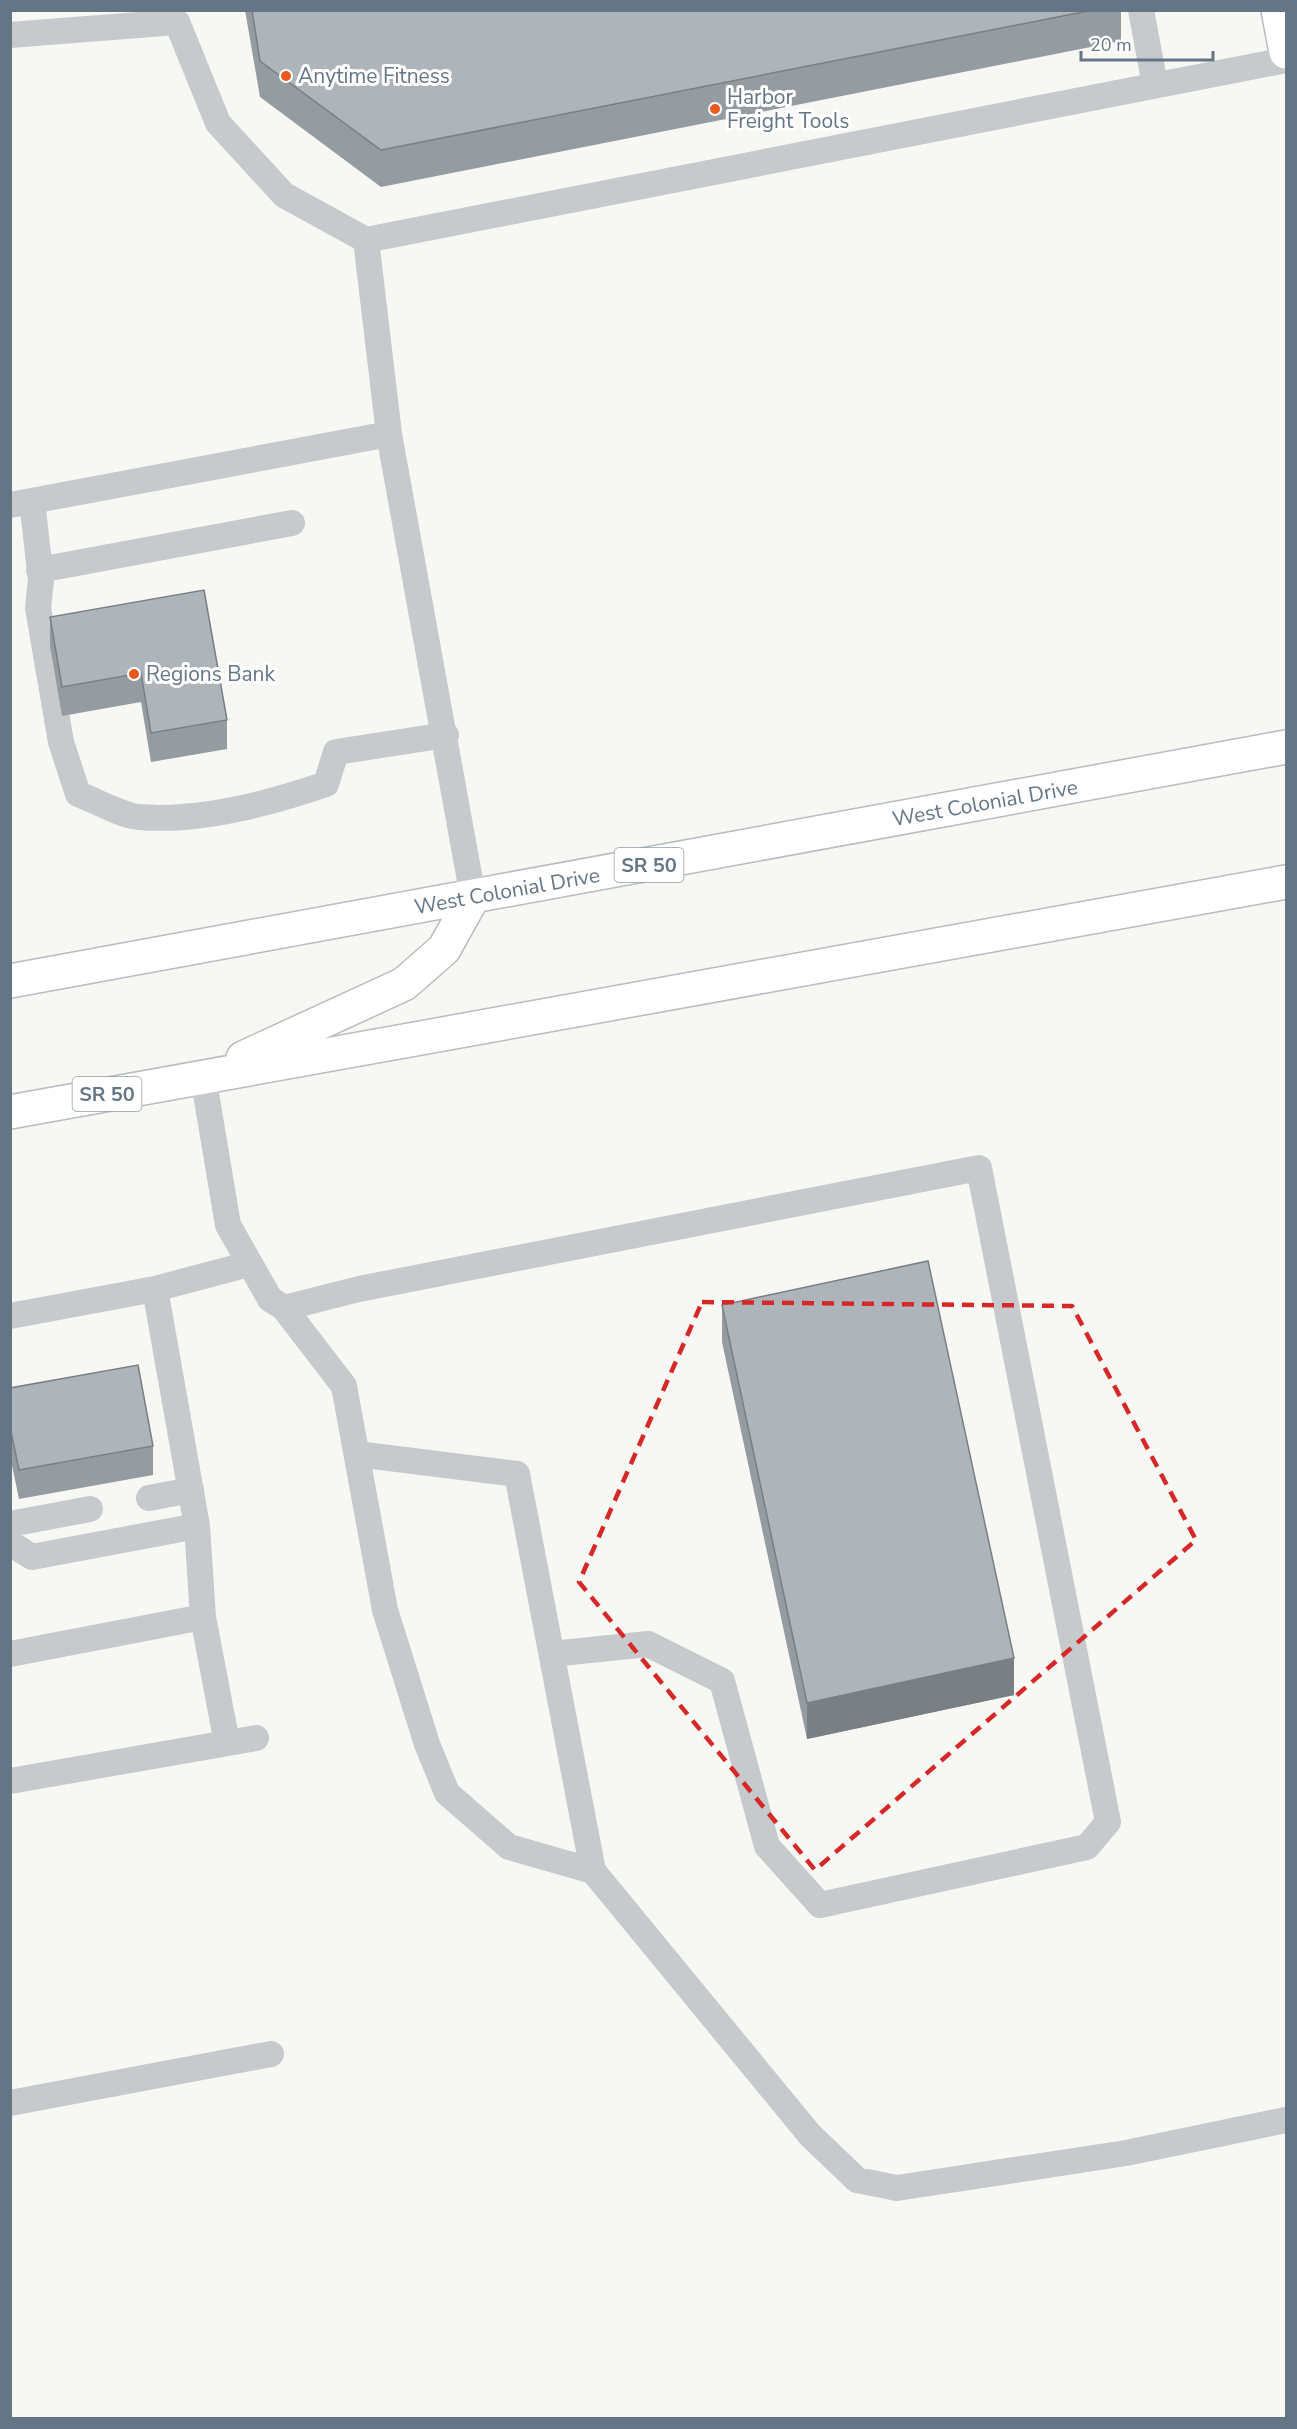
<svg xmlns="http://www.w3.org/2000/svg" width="1297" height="2429" font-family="'Nunito Sans',sans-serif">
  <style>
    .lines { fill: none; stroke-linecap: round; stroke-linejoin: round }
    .secondary-casing { stroke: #b8bdc2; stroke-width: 36 }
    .highway-casing { stroke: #b8bcbf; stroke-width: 36 }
    .lane { stroke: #c6cacd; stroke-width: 26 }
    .secondary { stroke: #fff; stroke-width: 33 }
    .highway { stroke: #fff; stroke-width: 33 }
    .wall { fill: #959ca1 }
    .shaded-wall { fill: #797f83 }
    .building { fill: #adb5bb; stroke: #797f83; stroke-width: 1.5 }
    .marked { fill: none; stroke: #d62828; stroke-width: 4.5; stroke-dasharray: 12 8; stroke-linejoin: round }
    .poi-dot { fill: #ec591f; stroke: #fff; stroke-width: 2 }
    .labels { text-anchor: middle; stroke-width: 6; stroke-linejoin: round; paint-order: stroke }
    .shield { fill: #fff; stroke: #929eaa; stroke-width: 1.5 }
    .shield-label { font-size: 20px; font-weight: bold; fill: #647586 }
    .poi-label { font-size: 21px; fill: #647586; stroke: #fff; text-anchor: start }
    .street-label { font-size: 21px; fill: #647586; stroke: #fff }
  </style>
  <rect width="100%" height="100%" fill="#f7f7f4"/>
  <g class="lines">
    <defs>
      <path id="secondary" d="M1278,10L1286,52"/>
      <path id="highway" d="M10,981L1286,747
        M243,1058L404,984L444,949L473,897
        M10,1112L1286,882"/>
    </defs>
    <use href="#secondary" class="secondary-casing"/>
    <use href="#highway" class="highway-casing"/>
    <path class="lane" d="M1141,10L1155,85
      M10,35L177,22L218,123L284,195L366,240L1286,60
      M366,240L389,434L473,897
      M32,501L41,580L38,608L61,742L78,794C97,801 120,815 139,817C198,822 271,803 326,784L336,752L446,735
      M10,505L389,434
      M39,570L292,523
      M203,1076L228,1225L270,1299L284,1308L344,1386L385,1610L427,1744L447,1793L509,1847L593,1871L810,2135L857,2180L897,2188L1126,2153L1286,2120
      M155,1289L197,1526L203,1617L227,1743
      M284,1308L359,1289L979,1168L1108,1822L1087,1847L820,1905L767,1846L722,1681L648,1644L552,1654
      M10,1316L155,1289L249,1264
      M357,1454L517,1474L593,1871
      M149,1498L191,1490
      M10,1524L90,1509
      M10,1543L32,1557L197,1526
      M10,1654L203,1617
      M10,1781L256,1738
      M10,2103L271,2054"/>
    <use href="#secondary" class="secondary"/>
    <use href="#highway" class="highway"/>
  </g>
  <path class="wall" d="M245,10H1121V41L381,187L260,97Z
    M50,617L227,720V749L151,762L141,702L62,716L50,646Z
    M722,1305L1014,1695L807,1739L722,1342Z
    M10,1388L153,1446V1475L19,1499L10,1456Z"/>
  <path class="shaded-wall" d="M1014,1658V1695L807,1739V1703Z"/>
  <path class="building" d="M252,10H1093L381,150L260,61Z
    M204,590L227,720L151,733L141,673L62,687L50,617Z
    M928,1261L1014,1658L807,1703L722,1305Z
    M138,1365L153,1446L19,1470L10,1427V1388Z"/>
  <path class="marked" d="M702,1302L1072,1306L1196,1540L815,1870L579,1582Z"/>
  <g class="poi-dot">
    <circle cx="286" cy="76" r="6"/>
    <circle cx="715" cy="109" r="6"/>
    <circle cx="134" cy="674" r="6"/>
  </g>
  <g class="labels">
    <g class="shield">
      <rect x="614.5" y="848" width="69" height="34" rx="4.5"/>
      <rect x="72.5" y="1077" width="69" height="34" rx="4.5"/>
    </g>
    <g class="shield-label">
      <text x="649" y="872">SR 50</text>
      <text x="107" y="1101">SR 50</text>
    </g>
    <g class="poi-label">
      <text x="298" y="83">Anytime Fitness</text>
      <text x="727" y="104">Harbor<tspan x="727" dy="24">Freight Tools</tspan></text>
      <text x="146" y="681">Regions Bank</text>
    </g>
    <g class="street-label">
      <text transform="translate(985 803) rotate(-10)" y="7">West Colonial Drive</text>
      <text transform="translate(507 891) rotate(-10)" y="7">West Colonial Drive</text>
    </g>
  </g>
  <rect width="1297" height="2429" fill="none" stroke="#647586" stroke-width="24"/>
  <path d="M1081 51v9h132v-9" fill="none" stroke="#647586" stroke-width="3"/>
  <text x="1090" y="51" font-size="18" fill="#647586" stroke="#ffffff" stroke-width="4.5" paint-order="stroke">20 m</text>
</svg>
